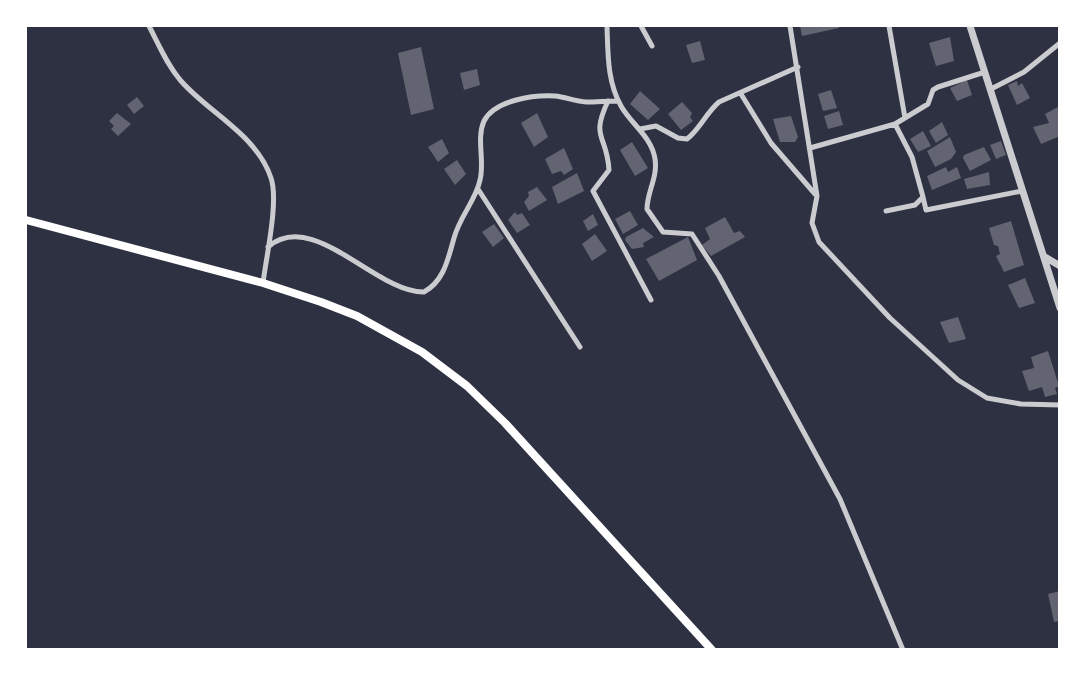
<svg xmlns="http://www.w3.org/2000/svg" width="1085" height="675" font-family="Montserrat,sans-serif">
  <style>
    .building { fill: #626471 }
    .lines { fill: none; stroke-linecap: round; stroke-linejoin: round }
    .minor { stroke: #caccd0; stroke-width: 5 }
    .tertiary { stroke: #caccd0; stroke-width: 7 }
    .secondary { stroke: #fff; stroke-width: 8 }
  </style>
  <rect width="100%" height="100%" fill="#2d3142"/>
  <path class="building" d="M800,26H839V28L802,36Z
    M950,37L954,61L936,66L929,43Z
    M700,41L705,60L692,63L686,45Z
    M421,47L434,109L411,115L398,53Z
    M477,69L480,85L464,90L460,73Z
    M967,80L972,95L957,101L950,88Z
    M1017,81L1018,86L1022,83L1030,98L1017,105L1008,85Z
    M831,90L837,108L823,111L818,94Z
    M640,91L660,109L648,120L630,104Z
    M137,97L144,106L134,114L127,105Z
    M682,102L692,113L690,117L693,121L681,130L668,114Z
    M1060,106V136L1041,144L1033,127L1049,123L1045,114Z
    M839,111L843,125L828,129L824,116Z
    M117,113L131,124L118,136L111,129L114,126L109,121Z
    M537,113L548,137L534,147L521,123Z
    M791,116L798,137L795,142H780L773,119Z
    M942,122L948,135L936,143L929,131Z
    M923,131L931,146L918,152L910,139Z
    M950,137L956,152L951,159L935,167L927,151Z
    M442,139L449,153L438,162L428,147Z
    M1001,141L1006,155L996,159L990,145Z
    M632,142L648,168L635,176L620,150Z
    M984,147L991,160L970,171L963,158L964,155Z
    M564,148L573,169L564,175L561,171L552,174L545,159Z
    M457,160L466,174L455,185L444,169Z
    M946,167L948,172L957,167L961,178L932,190L927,176Z
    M989,172L990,185L967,189L964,179Z
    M577,173L584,191L558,204L552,187Z
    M537,187L547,200L529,211L524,202L529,196L528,192Z
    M630,211L638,225L623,234L615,219Z
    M515,212L517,215L522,213L530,225L517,233L508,220Z
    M593,214L598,225L588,231L583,221Z
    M725,217L734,233L740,231L745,237L711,256L702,245L710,239L705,228Z
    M1011,221L1024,265L1004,272L996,256L1000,254L998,246L994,245L989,228Z
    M494,224L504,238L493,247L482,232Z
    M643,228L654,237L643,243L644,247L632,249L625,240L626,237Z
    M595,234L607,251L592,261L582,244Z
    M688,237L697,260L659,281L646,259Z
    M1025,278L1035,303L1019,308L1008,285Z
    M958,317L966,339L949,343L940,322Z
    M1048,351L1059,386L1055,388L1057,394L1045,397L1042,387L1029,391L1022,371L1034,368L1031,357Z
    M1060,591V621L1054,622L1048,594Z"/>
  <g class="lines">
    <path class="minor" d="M149,26C159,45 167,65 181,81C209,113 257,135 271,178C279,201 266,258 263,283
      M607,26C608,53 607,81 621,106C631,124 652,137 655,159C658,177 647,192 647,209L663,232L692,234L719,276L840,499L903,650
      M641,26L652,46
      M790,26L817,196L812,223L819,242L890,318L958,380L987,398L1021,404L1060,405
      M889,26L905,118
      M991,89L1024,72L1060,43
      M741,94L771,143L815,194
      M608,101C590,139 607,134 609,170L593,191L651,300
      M640,129L656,126L678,138L687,139C700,129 706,113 719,102L798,67
      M810,148L895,124L928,104L933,90L938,87L985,72
      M478,189L580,347
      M923,197L926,210L1022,191
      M886,211L915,205L923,197L912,157L895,124
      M268,247C313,208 376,293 424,292C444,281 448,259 454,238C460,216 476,200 480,180C485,161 476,139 484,121C495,100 533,95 555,96C565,97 575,101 586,102C597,102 607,101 618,101"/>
    <path class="tertiary" d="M970,26L1060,308
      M1045,257L1060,266"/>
    <path class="secondary" d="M26,220L263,283L321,302L357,316L422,352L467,386L505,423L712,650"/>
  </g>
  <rect width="1085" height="675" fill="none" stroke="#ffffff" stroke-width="54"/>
</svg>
